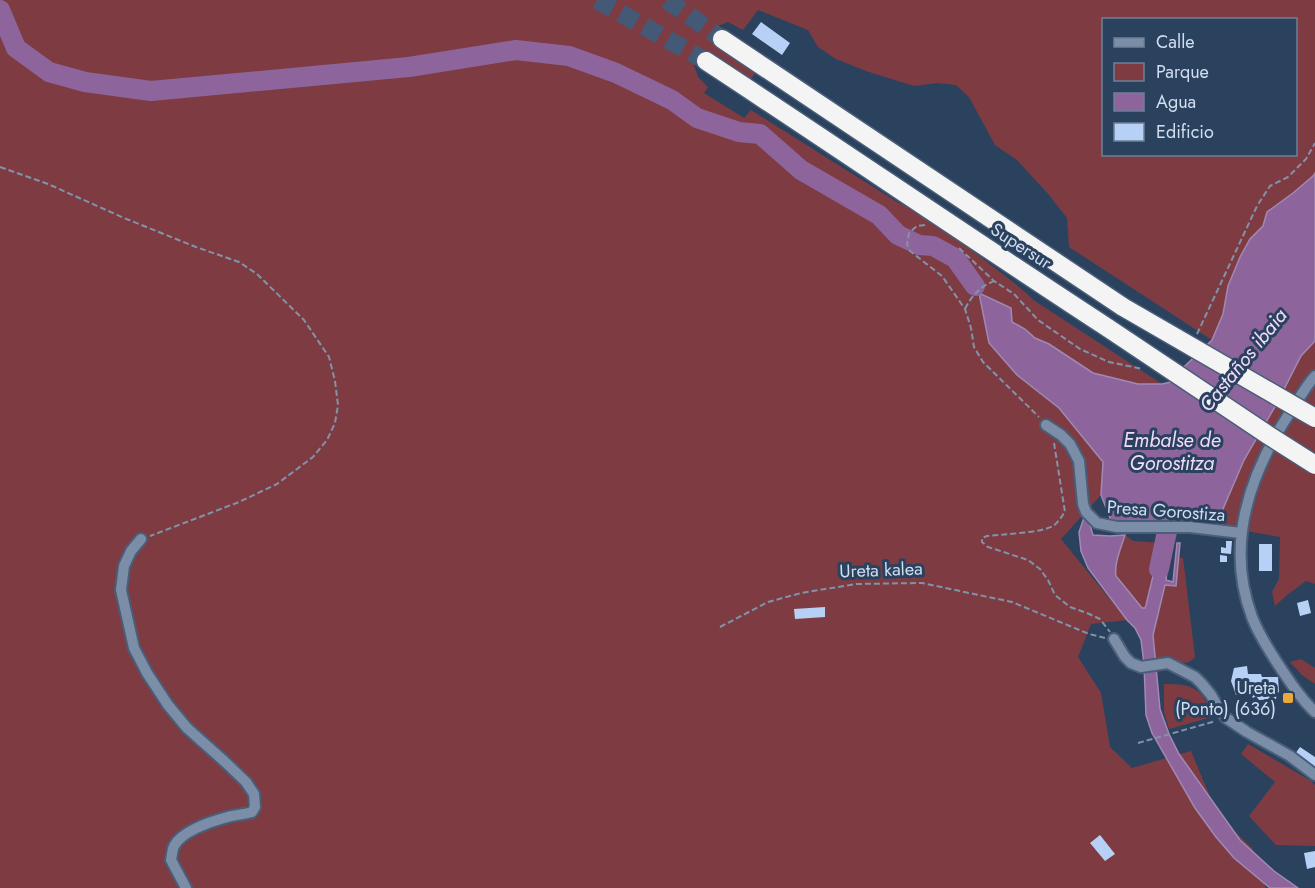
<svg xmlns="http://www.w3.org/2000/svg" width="1315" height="888" font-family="Jost,sans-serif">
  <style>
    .green { fill: #7e3c42; fill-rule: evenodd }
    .water { fill: #8d659c; stroke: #a189b5; stroke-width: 1.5 }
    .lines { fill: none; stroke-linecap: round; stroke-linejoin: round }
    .river { stroke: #8d659c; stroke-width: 20 }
    .building { fill: #b7d1f6 }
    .highway-tunnel { stroke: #445975; stroke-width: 18; stroke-dasharray: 18 9; stroke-linecap: butt }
    .minor-casing { stroke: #495e79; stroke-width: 14 }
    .highway-casing { stroke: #495e79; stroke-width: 21 }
    .path { stroke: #8193aa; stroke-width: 2; stroke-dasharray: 6 3; stroke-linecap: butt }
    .minor { stroke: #7c8ea7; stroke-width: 10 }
    .highway { stroke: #f4f4f4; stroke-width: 18 }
    .highway-bridge-casing { stroke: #495e79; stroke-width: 21; stroke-linecap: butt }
    .highway-bridge { stroke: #f4f4f4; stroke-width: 18 }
    .poi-dot { fill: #eba93a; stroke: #2b425f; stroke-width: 2 }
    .labels { text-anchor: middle; stroke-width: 6; stroke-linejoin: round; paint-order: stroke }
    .street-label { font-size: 18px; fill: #d0def0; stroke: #2b425f }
    .poi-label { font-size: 18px; fill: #d0def0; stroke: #2b425f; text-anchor: end }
    .water-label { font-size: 20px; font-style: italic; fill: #f2dbfb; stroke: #2b425f }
  </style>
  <rect width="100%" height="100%" fill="#2b425f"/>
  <path class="green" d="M0,0H1315V173L1313,176L1293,193L1267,212L1263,226L1250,239L1240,257L1228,286L1223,314L1212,340L1069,247L1067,218L1049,195L1017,160L995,145L969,97L956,85L937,83L914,86L866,71L836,59L818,47L808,30L758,10L743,30L728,22L718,26L713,43L755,73L751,79L706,52L694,65L698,77L708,87L704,93L744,118L751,110L897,202L938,222L961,242L1013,282L1035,301L1162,384H1138L1093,373L1049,344L1035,338L1025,329L1012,322L981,309L985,318L989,343L1017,375L1059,408L1103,462L1101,495L1061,539L1127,620L1091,624L1078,657L1101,693L1110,747L1132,768L1191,751L1211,799L1228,825L1252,848L1266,888H0ZM1104,20H1296V154H1104Z
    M1315,341V584L1306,581L1287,595L1275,606L1272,592L1279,579L1280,537L1217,526L1220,516L1244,460L1276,405L1301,356Z
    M1125,535L1133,541L1161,543L1145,608H1142L1116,576C1114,562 1121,548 1125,535Z
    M1179,558H1183L1195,657C1184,669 1179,658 1166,659C1162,659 1159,660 1155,660L1153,635L1165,584L1176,586Z
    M1301,659L1315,668V684L1302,675L1290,662Z
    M1164,684C1193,684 1203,688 1212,717L1169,729L1164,712Z
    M1248,744L1311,781L1315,785V846L1276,845L1249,816L1275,782L1241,754Z"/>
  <path class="water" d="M1315,173V341L1301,356L1276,405L1244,460L1220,516L1217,526L1169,522L1160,523H1112L1101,495L1103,462L1059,408L1017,375L989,343L979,293L1011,308L1012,322L1025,329L1035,338L1049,344L1093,373L1138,384H1162L1180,380L1184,367L1212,340L1223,314L1228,286L1240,257L1250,239L1263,226L1267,212L1293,193L1313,176Z
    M1086,512C1090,520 1090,527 1093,535L1110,536L1125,535C1121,548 1114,563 1116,576L1142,608H1145L1146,605L1161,543L1170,544L1166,580L1173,582L1177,543H1180L1176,586L1165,585L1153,635L1160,709L1169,734L1179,754L1240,840L1274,871L1298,888H1270L1234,858L1216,837L1195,808L1152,733L1146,715L1144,664L1141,640L1135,628L1127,620L1088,568L1081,551L1079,532Z"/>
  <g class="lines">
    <path class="river" d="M0,10L16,48L49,72L85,82L151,91L409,67L516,50L569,56L616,73L672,100L697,118L739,132L760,134L801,170L879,215L898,235L919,245L933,246L955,258L975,286
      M1159,569L1169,522V494"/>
  </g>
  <path class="building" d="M761,22L790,43L782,55L752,34Z
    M1226,541H1232L1231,554L1221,553V547L1226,548Z
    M1259,544H1272V571H1259Z
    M1220,555L1227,556V562H1220Z
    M1308,600L1311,613L1300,616L1297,603Z
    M825,607V617L795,619L794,609Z
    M1247,666L1248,674H1261L1262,677H1278L1279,692L1277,693L1276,699L1259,700L1256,696L1253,698L1246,689L1236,695L1231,681L1234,668Z
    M1300,747L1315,757V767L1295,754Z
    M1100,835L1115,854L1105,861L1090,843Z
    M1315,851V867L1307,869L1304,853Z"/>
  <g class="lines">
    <path class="highway-tunnel" d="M597,0L706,61
      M667,0L722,39"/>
    <defs>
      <path id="minor" d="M1315,376C1305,387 1298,401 1289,414C1249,475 1225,545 1252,617C1258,633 1267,647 1276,661C1288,679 1300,698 1315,712
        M1046,425L1061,435L1070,444L1079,461L1083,504L1086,512L1097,523L1117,527H1190L1241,533
        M141,539L131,551L124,566L121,590L134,648L147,673L168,705L187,728L224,761L246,782L254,794L255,807L252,812C242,815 233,815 224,818C209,822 181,832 174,846C172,850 172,856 171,860L186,888
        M1114,639L1125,657L1131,663L1141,667L1168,663L1195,677L1202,684L1211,695L1219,709L1226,718L1247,732L1290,756L1315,775"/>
      <path id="highway" d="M722,39L1123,307
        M706,61C840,149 973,240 1108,328"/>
    </defs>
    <use href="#minor" class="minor-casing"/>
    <use href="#highway" class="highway-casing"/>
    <path class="path" d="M0,167L48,184L124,218L196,247L239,262L257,274L304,320L329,357L335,381L338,405L335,423L327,440L313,457L277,484L239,502L150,536
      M925,225L917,226L909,233L907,244L910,251L942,276L965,309L971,328L974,347L983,362L1039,417
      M959,248L994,281L1014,294L1038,320L1080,349L1109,362L1143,369
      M965,309C972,295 980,287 994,281
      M1197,334L1257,206L1270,186L1288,177L1306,159L1315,143
      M1054,443L1065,512C1061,517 1058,523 1053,526C1040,533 1003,534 987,536L982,538V542L988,547L1028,560L1040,569L1048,580L1055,595L1070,607L1087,613L1100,619L1110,632
      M720,627L768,602L801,593L856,584L922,583L1012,602L1089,634L1105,638
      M1138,743L1216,721"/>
    <use href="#minor" class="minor"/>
    <use href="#highway" class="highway"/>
    <defs>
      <path id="highway-bridge" d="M1123,307L1315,418
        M1108,328L1268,435L1315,465"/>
    </defs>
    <use href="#highway-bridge" class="highway-bridge-casing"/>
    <use href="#highway-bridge" class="highway-bridge"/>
  </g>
  <rect class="poi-dot" x="1282" y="692" width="12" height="12" rx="3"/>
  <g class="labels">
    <g class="street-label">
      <text transform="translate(1021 246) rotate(33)" y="6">Supersur</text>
      <text transform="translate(1166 511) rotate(4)" y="6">Presa Gorostiza</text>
      <text transform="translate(881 570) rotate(-2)" y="6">Ureta kalea</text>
    </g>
    <g class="poi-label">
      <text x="1276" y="694">Ureta<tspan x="1276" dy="21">(Ponto) (636)</tspan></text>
    </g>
    <g class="water-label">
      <text transform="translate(1243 360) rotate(-51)" y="7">Castaños ibaia</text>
      <text x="1172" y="447">Embalse de<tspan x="1172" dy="23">Gorostitza</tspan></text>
    </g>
  </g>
  <rect x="1102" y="18" width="195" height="138" fill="#2b425f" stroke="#6d8099" stroke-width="1.5"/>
  <rect x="1114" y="38" width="30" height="9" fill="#7c8ea7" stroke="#6d8099" stroke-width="1.5"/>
  <text x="1156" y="48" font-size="18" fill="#d0def0">Calle</text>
  <rect x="1114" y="63" width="30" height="18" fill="#7e3c42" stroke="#6d8099" stroke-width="1.5"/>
  <text x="1156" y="78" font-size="18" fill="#d0def0">Parque</text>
  <rect x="1114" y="93" width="30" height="18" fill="#8d659c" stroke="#6d8099" stroke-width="1.5"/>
  <text x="1156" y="108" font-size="18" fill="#d0def0">Agua</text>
  <rect x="1114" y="123" width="30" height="18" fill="#b7d1f6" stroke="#6d8099" stroke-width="1.5"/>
  <text x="1156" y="138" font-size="18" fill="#d0def0">Edificio</text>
</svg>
